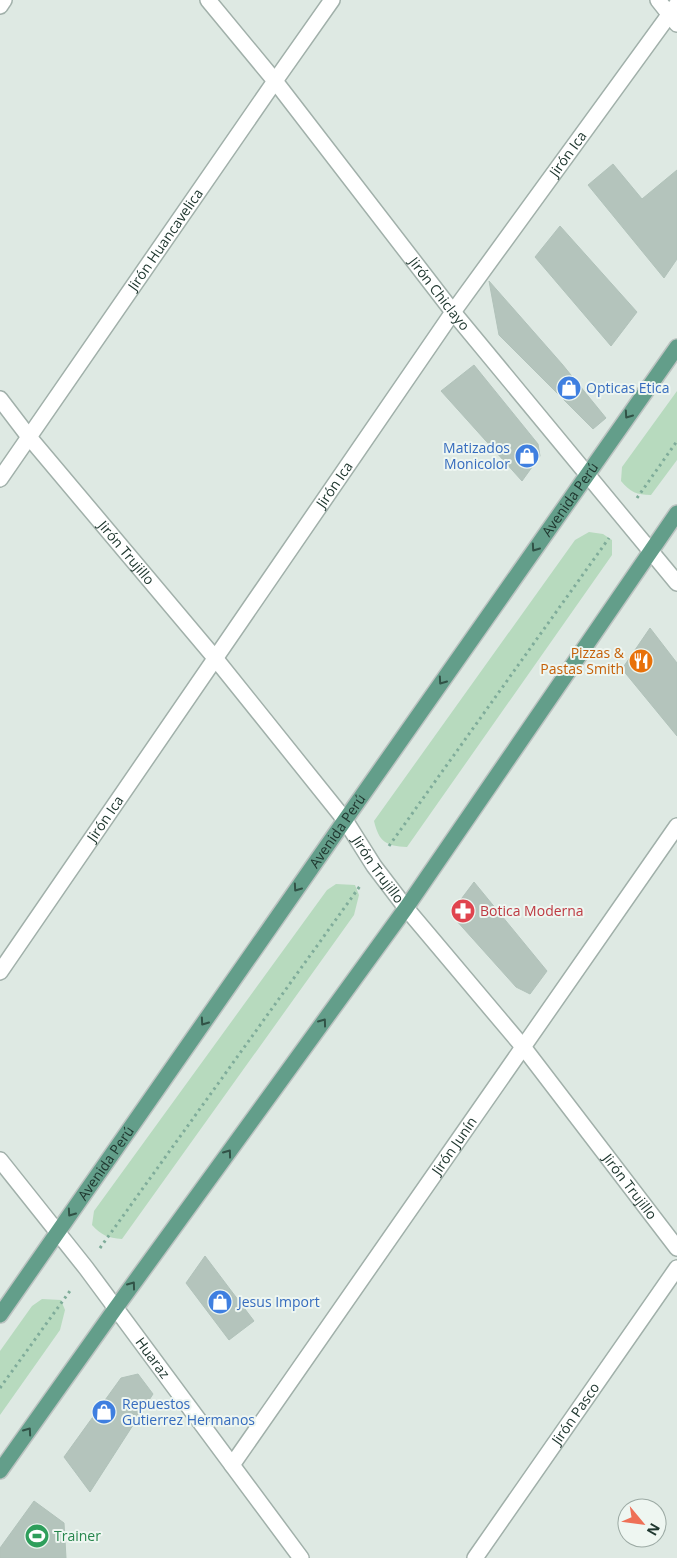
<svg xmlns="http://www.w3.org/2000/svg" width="677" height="1558" font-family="'Open Sans',sans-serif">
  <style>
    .green { fill: #b7dabe }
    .building { fill: #b4c4bc; stroke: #b1c2ba }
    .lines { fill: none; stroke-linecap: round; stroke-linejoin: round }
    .minor-casing { stroke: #a1b0aa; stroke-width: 18 }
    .major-casing { stroke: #bcc3c1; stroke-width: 18 }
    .path { stroke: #7fac9a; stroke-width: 3; stroke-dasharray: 2.5 4; stroke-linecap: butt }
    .minor { stroke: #fff; stroke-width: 15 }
    .major { stroke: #639e8a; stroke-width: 15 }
    .oneway { stroke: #315246 }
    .labels { text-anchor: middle; stroke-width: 4; stroke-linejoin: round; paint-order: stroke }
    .street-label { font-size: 14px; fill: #203830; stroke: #eef6f1 }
    .shop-label { font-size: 14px; fill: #366cbe; stroke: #eef6f1; text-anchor: start }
    .food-label { font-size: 14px; fill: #c56008; stroke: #eef6f1; text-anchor: end }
    .health-label { font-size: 14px; fill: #be3a42; stroke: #eef6f1; text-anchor: start }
    .leisure-label { font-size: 14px; fill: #27864d; stroke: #eef6f1; text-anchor: start }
  </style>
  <rect width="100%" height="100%" fill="#dee9e3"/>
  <path class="green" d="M677,391V460L651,495C637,495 630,492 621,481L622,467Z
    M589,532L603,534L612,540V555L407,847C386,846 379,842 374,821L575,540Z
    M336,884L355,885L359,895L354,915L122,1239C108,1238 101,1235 92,1225L94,1211L327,890Z
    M42,1299L61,1300L65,1310L60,1330L0,1415V1351L32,1306Z"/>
  <path class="building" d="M613,164L642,199L677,170V259L664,278L588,185Z
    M560,226L637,312L611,346L535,257Z
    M489,281L562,364L606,418L593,429L499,335Z
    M474,365L538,444L540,456L522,481L441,391Z
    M650,628L677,663V736L622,669Z
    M474,882L547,971L530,994L516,987L455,919L459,902Z
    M205,1256L254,1321L229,1340L186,1283Z
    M138,1374L153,1394L90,1492L64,1457L121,1378Z
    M34,1501L64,1523L66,1558H0V1548Z"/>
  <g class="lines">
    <defs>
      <g id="minor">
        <path id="s1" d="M208,0L275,81L453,312L677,583"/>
        <path d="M658,0L677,24"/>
        <path d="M0,6L4,0"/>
        <path id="s2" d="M0,399L29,437L215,658L345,820L374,866L406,908L524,1048L677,1248"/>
        <path id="s3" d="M0,479L275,81L332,0"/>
        <path id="s4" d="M0,972L453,312L677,4"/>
        <path id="s5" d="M0,1160L86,1268L301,1558"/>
        <path id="s6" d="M232,1465L677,826"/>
        <path id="s7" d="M475,1558L677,1268"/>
      </g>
      <g id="major">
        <path id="s8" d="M0,1315L345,820L677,347"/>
        <path d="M0,1471L115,1309L406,908L677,513"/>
      </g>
    </defs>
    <use href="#minor" class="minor-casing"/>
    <use href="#major" class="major-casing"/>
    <path class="path" d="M637,498L677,441
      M389,846L609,538
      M100,1248L360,886
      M0,1388L72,1288"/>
    <use href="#minor" class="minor"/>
    <use href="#major" class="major"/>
  </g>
  <defs><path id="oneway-chevron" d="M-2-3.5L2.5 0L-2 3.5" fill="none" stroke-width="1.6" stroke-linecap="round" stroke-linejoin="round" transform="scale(1.25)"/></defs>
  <g class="oneway">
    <use href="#oneway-chevron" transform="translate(628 415) rotate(125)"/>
    <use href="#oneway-chevron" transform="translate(535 548) rotate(125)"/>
    <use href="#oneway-chevron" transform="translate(442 681) rotate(125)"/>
    <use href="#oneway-chevron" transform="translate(297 888) rotate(125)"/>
    <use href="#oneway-chevron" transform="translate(204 1022) rotate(125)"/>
    <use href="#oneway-chevron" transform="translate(323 1022) rotate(-54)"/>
    <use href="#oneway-chevron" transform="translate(228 1153) rotate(-54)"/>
    <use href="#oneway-chevron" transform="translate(71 1213) rotate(125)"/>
    <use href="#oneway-chevron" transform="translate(132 1285) rotate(-54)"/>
    <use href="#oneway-chevron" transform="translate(28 1431) rotate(-55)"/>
  </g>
  <defs>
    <symbol id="shop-disc" viewBox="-11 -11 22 22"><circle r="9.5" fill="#3f7fe0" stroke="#eef6f1"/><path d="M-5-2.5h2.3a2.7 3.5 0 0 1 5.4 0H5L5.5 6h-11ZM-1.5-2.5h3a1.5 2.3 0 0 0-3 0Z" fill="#fff"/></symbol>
    <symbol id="restaurant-disc" viewBox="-11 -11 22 22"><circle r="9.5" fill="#e8710a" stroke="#eef6f1"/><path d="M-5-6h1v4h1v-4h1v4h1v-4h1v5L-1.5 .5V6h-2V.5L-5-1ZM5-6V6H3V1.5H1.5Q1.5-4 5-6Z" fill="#fff"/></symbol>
    <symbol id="pharmacy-disc" viewBox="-11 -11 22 22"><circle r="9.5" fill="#e0444e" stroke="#eef6f1"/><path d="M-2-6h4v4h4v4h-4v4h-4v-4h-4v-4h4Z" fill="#fff"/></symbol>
    <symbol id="stadium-disc" viewBox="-11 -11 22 22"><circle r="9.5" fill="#2e9e5b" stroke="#eef6f1"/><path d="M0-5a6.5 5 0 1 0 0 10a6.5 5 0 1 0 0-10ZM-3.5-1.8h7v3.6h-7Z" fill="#fff"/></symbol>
  </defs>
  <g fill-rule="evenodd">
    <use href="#shop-disc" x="555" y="374" width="28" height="28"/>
    <use href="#shop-disc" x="513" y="442" width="28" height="28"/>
    <use href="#restaurant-disc" x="627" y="647" width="28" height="28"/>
    <use href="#pharmacy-disc" x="449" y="897" width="28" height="28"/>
    <use href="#shop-disc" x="206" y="1288" width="28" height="28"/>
    <use href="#shop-disc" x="90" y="1398" width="28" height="28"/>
    <use href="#stadium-disc" x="23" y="1522" width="28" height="28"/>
  </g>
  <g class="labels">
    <g class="street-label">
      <text dy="5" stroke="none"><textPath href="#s4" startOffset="996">Jirón Ica</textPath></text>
      <text dy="5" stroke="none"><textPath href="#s3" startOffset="291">Jirón Huancavelica</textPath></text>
      <text dy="5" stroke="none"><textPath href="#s1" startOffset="374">Jirón Chiclayo</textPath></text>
      <text dy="5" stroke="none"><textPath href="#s4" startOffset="591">Jirón Ica</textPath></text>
      <text dy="5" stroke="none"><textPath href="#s8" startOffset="995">Avenida Perú</textPath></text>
      <text dy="5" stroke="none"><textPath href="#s2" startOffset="199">Jirón Trujillo</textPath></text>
      <text dy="5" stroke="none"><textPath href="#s4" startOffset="186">Jirón Ica</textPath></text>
      <text dy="5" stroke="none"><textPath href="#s8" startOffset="590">Avenida Perú</textPath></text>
      <text dy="5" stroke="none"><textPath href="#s2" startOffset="604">Jirón Trujillo</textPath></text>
      <text dy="5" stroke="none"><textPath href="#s6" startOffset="389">Jirón Junín</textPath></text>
      <text dy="5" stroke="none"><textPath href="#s8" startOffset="185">Avenida Perú</textPath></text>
      <text dy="5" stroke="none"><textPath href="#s2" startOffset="1009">Jirón Trujillo</textPath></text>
      <text dy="5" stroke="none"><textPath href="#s5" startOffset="250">Huaraz</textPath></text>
      <text dy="5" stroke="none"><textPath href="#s7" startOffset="176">Jirón Pasco</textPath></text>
    </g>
    <g class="shop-label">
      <text x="586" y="393">Opticas Etica</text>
      <text x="510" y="453" text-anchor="end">Matizados<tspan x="510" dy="16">Monicolor</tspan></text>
      <text x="238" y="1307">Jesus Import</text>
      <text x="122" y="1409">Repuestos<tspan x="122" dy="16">Gutierrez Hermanos</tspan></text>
    </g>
    <g class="food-label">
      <text x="624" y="658">Pizzas &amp;<tspan x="624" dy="16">Pastas Smith</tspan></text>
    </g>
    <g class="health-label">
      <text x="480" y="916">Botica Moderna</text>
    </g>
    <g class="leisure-label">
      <text x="54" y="1541">Trainer</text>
    </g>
  </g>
  <g transform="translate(642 1523) rotate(119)"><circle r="24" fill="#eef6f1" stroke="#9caaa4"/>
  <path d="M0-4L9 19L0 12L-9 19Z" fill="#ee7057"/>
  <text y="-8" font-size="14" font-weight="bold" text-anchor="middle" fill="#203830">N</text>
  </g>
</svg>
